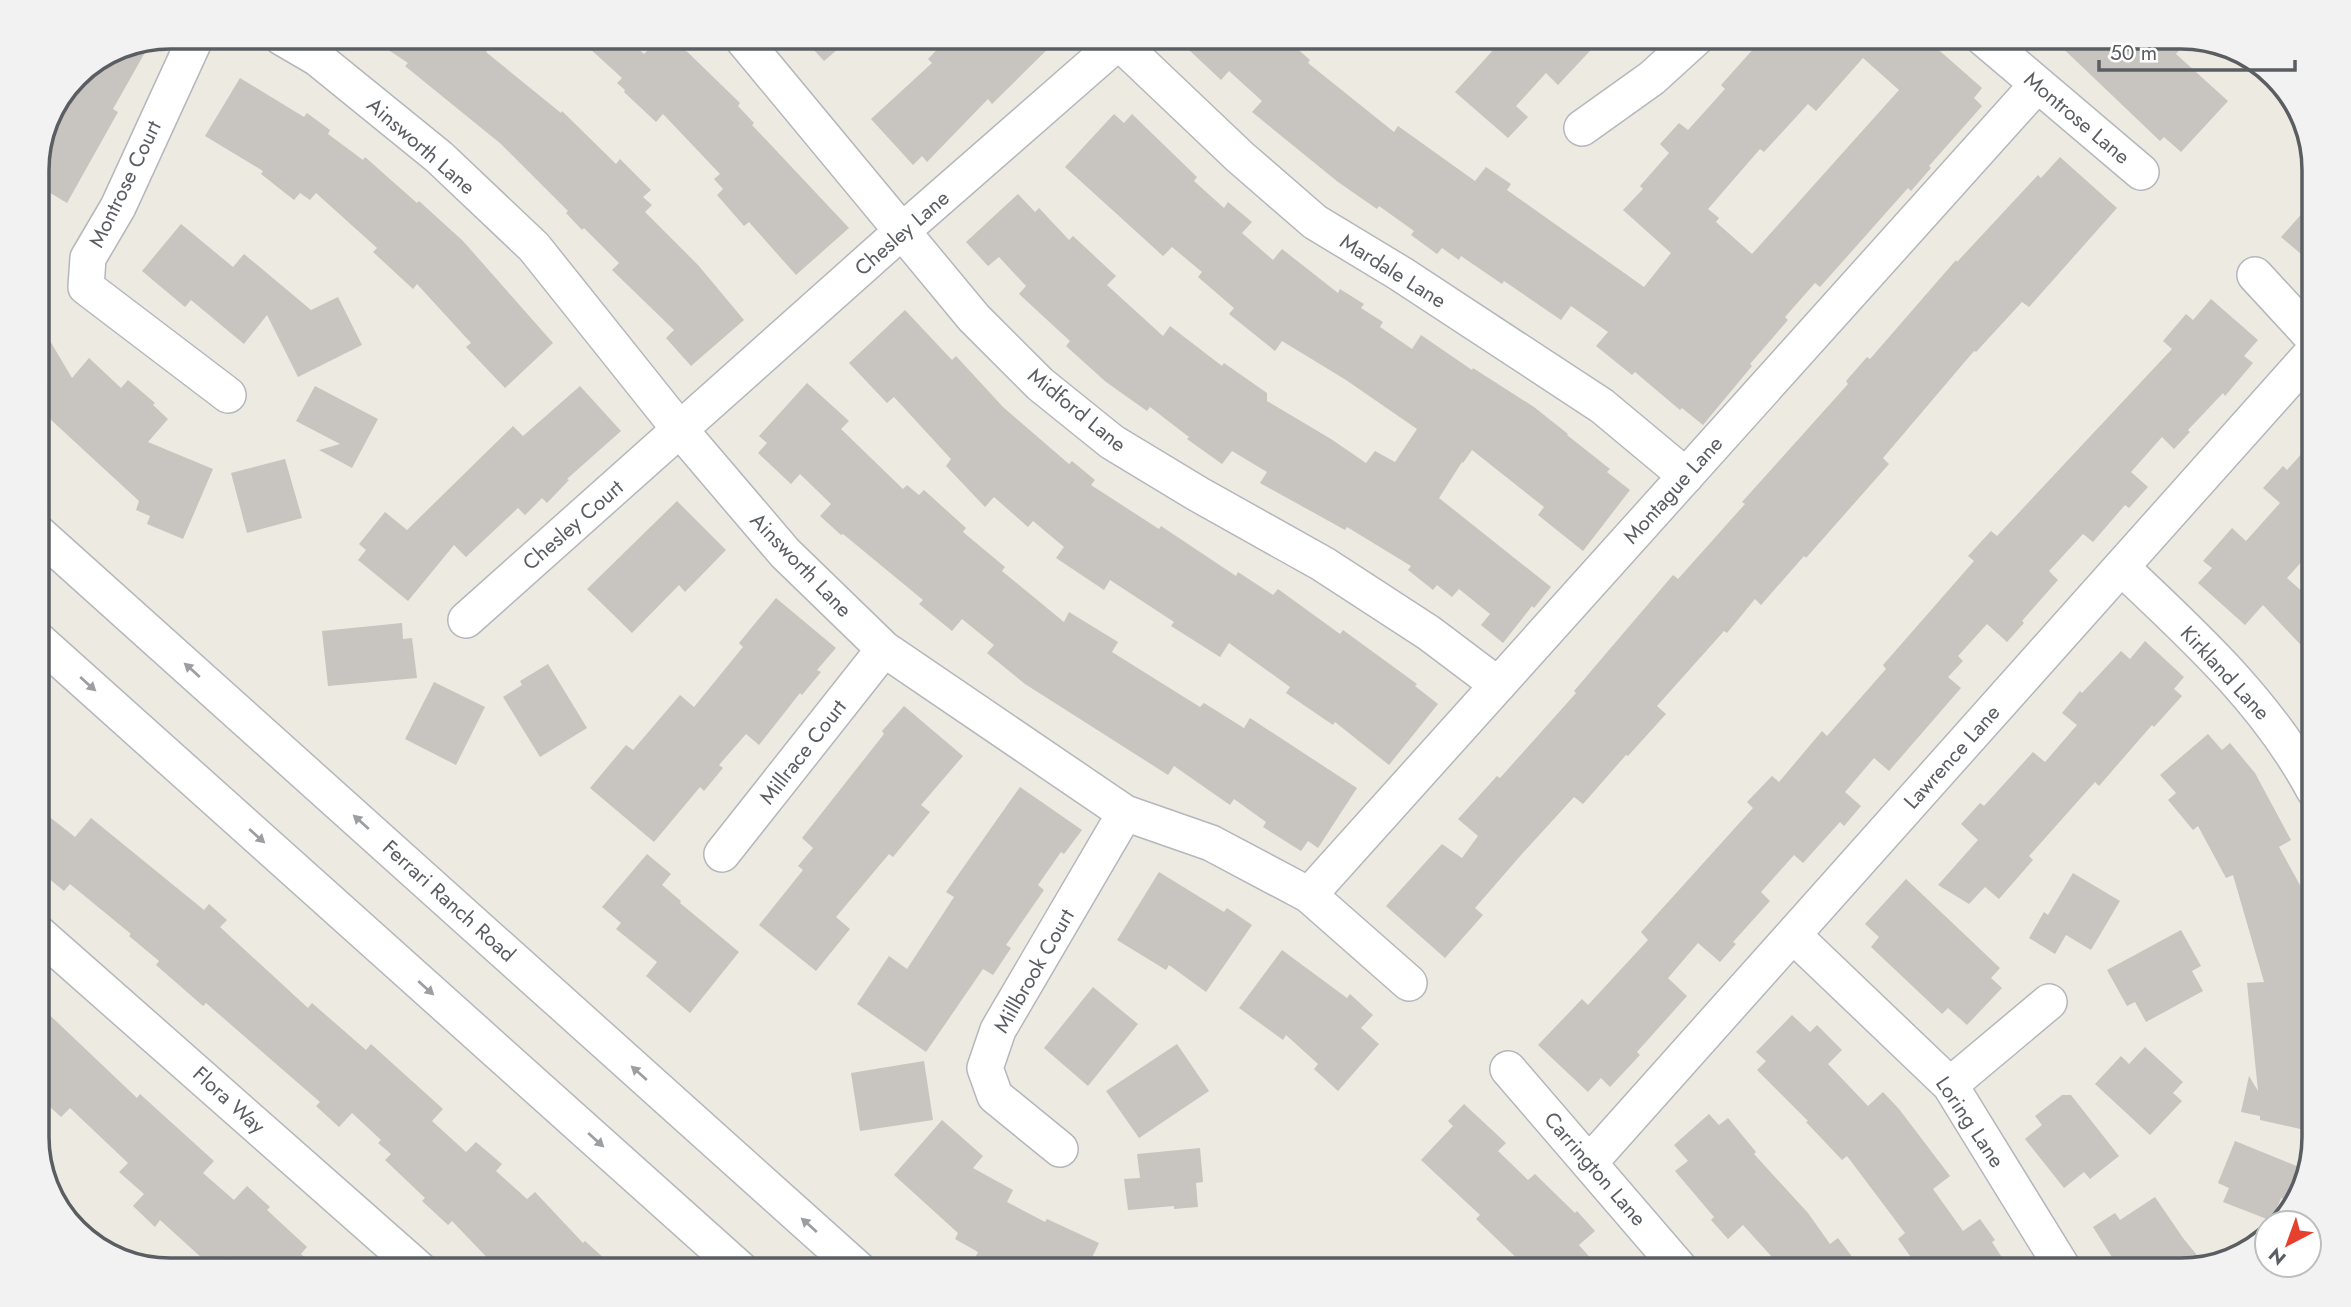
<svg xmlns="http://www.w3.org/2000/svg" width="2351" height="1307" font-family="Jost,sans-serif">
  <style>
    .building { fill: #c8c4bf; fill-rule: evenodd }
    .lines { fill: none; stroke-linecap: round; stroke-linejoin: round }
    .minor-casing { stroke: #b4b7bc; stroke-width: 38 }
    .minor { stroke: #fff; stroke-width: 35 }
    .oneway { fill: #9c9ea1 }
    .labels { text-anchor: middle; stroke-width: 5; stroke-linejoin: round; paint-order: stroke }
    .street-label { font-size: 21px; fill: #5a5d62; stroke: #fff }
    .rim { fill: none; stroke: #5a5d62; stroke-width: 3.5 }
  </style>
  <rect width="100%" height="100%" fill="#edeae1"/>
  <path class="building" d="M369,37H498L486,52L561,113L562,111L616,164L620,159L651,190L643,197L652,205L645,212L698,265L744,320L691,366L666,338L674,330L612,270L619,263L584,228L582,230L566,213L568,211L501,144L405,66L408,63Z
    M577,37H626L644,54L660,37H672L740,103L738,106L754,123L752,125L849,228L796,275L749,222L744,226L717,195L723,189L714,179L720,174L663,114L656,122L624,92L625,90L617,83L622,78Z
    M802,37H852L824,61Z
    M949,37H1060L992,104L988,99L927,162L922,156L913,165L871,119L932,63L928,59Z
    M1200,37H1284L1310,60L1308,63L1394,132L1398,126L1475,181L1486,167L1511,184L1507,190L1644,287L1671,253L1623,210L1643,189L1640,186L1669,153L1660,144L1679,123L1688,130L1725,89L1721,85L1764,37H1924L1982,88L1974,98L1982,106L1929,166L1931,168L1911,191L1908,188L1820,287L1815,283L1785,317L1788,320L1750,364L1752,366L1703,425L1682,408L1680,410L1635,372L1632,375L1596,346L1608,332L1571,306L1561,320L1504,281L1502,284L1461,256L1459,260L1442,248L1437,254L1411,235L1414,231L1379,206L1377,209L1338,182L1252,112L1262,101L1229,71L1221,80L1188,49ZM1863,58L1899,90L1752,254L1716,222L1719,218L1708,209L1760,149L1764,152L1808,104L1816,111Z
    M1505,37H1603L1558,85L1546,73L1516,106L1528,117L1508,138L1455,92Z
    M2051,37H2181L2189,39L2176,54L2228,101L2181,152L2164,137L2160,141Z
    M152,40L113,109L118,112L67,203L37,185V162L76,75L119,47Z
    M240,78L304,117L307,113L330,130L328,134L363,160L365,157L417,203L419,201L463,241L553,343L505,388L466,347L471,343L417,284L413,289L373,252L377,248L316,193L310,200L300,193L294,200L261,174L263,171L205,136Z
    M1114,114L1124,123L1132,114L1197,177L1194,181L1224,208L1228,202L1252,222L1242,233L1273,260L1282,249L1338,293L1340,289L1364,304L1361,308L1383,322L1380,327L1412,349L1421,335L1472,370L1473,368L1534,407L1568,434L1567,435L1610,469L1607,472L1630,490L1583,551L1538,515L1544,507L1472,450L1463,463L1462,462L1439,498L1551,587L1534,608L1532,606L1503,643L1481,625L1490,614L1459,589L1452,597L1437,585L1433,590L1408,570L1411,566L1347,527L1345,530L1260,483L1267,472L1232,451L1222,464L1187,439L1189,437L1150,407L1147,411L1106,382L1066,346L1070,341L1019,294L1026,286L999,257L988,266L966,242L1018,194L1035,212L1039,208L1069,240L1073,236L1116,276L1107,285L1163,336L1170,326L1222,366L1224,363L1267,393V401L1331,439L1366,463L1375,451L1395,462L1417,429L1346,380L1282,341L1275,351L1229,314L1234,308L1198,277L1202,272L1172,247L1163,256L1065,167Z
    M2060,157L2117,208L2029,307L2022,302L1976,352L1974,351L1883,458L1889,464L1806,558L1804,556L1761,605L1755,599L1727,633L1724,631L1657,706L1666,714L1628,756L1626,755L1583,804L1574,797L1521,855L1475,908L1483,915L1445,958L1386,906L1442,844L1462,858L1478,836L1458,819L1497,776L1500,778L1576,693L1574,691L1673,575L1678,579L1745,504L1742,502L1848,384L1846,381L1867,357L1870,359L1956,260L1957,262L2038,175L2041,178Z
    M2314,200V265L2281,237Z
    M181,224L233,267L244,254L311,310L338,297L362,345L298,377L267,315L244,344L191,300L185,307L142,271Z
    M2211,299L2258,340L2244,356L2253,363L2225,396L2223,393L2188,430L2190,432L2174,449L2162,437L2131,472L2148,487L2129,508L2125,505L2093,542L2083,534L2049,571L2058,580L2022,621L2024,623L2007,642L1987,624L1958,656L1963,661L1948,677L1961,688L1889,771L1874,758L1845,792L1861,806L1844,826L1840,822L1803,863L1794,855L1761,892L1770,901L1733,942L1736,944L1720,962L1698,943L1668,978L1687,996L1637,1052L1640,1055L1610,1087L1601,1078L1588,1092L1538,1045L1582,999L1588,1005L1648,940L1641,932L1753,808L1747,802L1772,776L1779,782L1822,731L1827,736L1886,669L1883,665L1974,561L1968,556L1991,531L1997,536L2172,349L2163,341L2186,314L2193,320Z
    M905,310L952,360L956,356L1003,407L1069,464L1072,461L1095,480L1091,485L1159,529L1161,526L1236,576L1238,572L1273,595L1278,589L1340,634L1343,630L1417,684L1415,686L1438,704L1389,765L1335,722L1333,725L1286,693L1290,687L1229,643L1220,657L1171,626L1174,622L1110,580L1104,590L1056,558L1064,547L1033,521L1028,527L994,497L985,507L946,466L951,459L894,397L887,403L849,363Z
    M37,319L72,378L89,358L121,388L128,380L155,403L153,405L168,419L148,442L213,469L183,539L147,524L150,516L136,510L139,501L37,407Z
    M807,383L849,421L841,429L903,489L907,485L919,495L924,490L966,528L963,532L1005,567L1002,571L1064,622L1069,612L1118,642L1112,652L1200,707L1204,703L1244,728L1250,718L1357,788L1318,848L1308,841L1301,851L1263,827L1266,822L1234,799L1230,805L1174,766L1168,775L1025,684L987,653L994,645L962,619L952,631L919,604L923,600L843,534L841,535L820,516L831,504L800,474L791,484L758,453L767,443L759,436Z
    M315,386L378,419L352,468L319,450L340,444L296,421Z
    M580,386L621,431L567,479L569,480L547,503L542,498L525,515L518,508L466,557L454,545L408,601L358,560L366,550L359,544L385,512L407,530L513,426L523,436Z
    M2314,440V548L2287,578L2314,602V659L2263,605L2245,625L2198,583L2212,568L2203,561L2232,528L2246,541L2280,503L2263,488L2283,466L2287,470Z
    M285,459L302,518L247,533L231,473Z
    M677,501L726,550L685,592L679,585L632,633L587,589Z
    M776,598L836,648L817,670L821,672L802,695L800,693L759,745L746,734L719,765L723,768L704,791L700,787L654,842L590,788L626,745L633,750L680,695L694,707L743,647L739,643Z
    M402,623L403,639L412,638L417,678L328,686L322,631Z
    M2145,641L2184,677L2174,689L2182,696L2154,727L2152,725L2099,786L2095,782L2029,856L2033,860L1999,899L1985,887L1969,904L1938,885L1978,840L1961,824L1980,803L1984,806L2033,752L2045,762L2077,725L2062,713L2080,691L2082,693L2121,651L2130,659Z
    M548,664L587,728L540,757L503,697L522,685L520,681Z
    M434,682L485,707L456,765L405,739Z
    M904,706L963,756L921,805L930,812L893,857L889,854L836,917L850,929L816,971L759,925L803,870L798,866L813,848L802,838L884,734L882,731Z
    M2208,734L2222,750L2230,743L2255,773L2291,840L2279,847L2306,896L2314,893V1044L2301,1098L2314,1101V1132L2260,1120V1116L2241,1112L2249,1076L2258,1091L2247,983L2264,982L2233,875L2226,878L2198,826L2193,830L2168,800L2176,793L2160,775Z
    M1020,787L1082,830L1064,854L1061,852L1038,885L1044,890L1006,945L1011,948L993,975L983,969L926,1052L857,1004L889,956L907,969L954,897L946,892Z
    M37,807L75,837L91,818L204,910L209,904L227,920L220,927L308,1008L312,1003L366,1050L371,1044L443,1109L432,1121L466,1152L476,1142L502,1164L496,1171L527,1199L535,1192L583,1243L585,1241L617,1270H499L452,1221L448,1225L422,1201L425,1198L385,1160L391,1154L378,1143L381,1140L352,1113L339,1127L316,1106L320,1102L206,1003L203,1006L156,965L159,961L129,936L131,934L70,884L64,891L37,869Z
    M647,854L671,874L662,885L681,901L680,903L739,952L690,1013L646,976L657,962L616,929L621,923L602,907Z
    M1159,872L1224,912L1227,908L1252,925L1206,992L1169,965L1166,970L1117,940Z
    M2073,873L2120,901L2091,950L2066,935L2055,954L2029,938L2044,912L2048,915Z
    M1906,879L2000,968L1991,978L2002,988L1967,1025L1948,1008L1942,1014L1871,947L1879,937L1865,924Z
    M2181,930L2201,966L2192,971L2203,991L2146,1022L2135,1002L2127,1006L2107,970Z
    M1282,950L1347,998L1350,994L1373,1015L1361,1028L1379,1044L1338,1091L1314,1069L1318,1064L1286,1035L1283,1040L1239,1008Z
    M1093,987L1138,1024L1088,1086L1044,1048Z
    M37,1003L137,1098L140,1094L214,1161L203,1173L234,1200L247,1186L270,1207L267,1210L307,1247L301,1254L319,1270H240L225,1256L214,1269L160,1220L155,1227L133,1206L144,1194L119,1172L128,1163L70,1108L61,1117L37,1095Z
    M1792,1015L1810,1032L1817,1025L1842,1050L1828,1064L1868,1106L1883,1092L1899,1109L1950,1176L1933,1189L1963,1231L1980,1219L1995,1240L1992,1242L2010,1270H1972L1966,1261L1952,1270H1920L1898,1239L1905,1233L1847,1156L1842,1160L1806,1122L1808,1121L1757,1070L1766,1061L1756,1052Z
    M1177,1044L1209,1091L1139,1138L1106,1091Z
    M2145,1047L2183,1082L2173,1093L2182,1101L2150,1135L2095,1084L2121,1056L2129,1064Z
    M924,1061L933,1120L860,1131L851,1073Z
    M2062,1095H2071L2119,1156L2090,1179L2084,1172L2064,1188L2025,1139L2042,1125L2035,1116Z
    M1464,1104L1506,1143L1498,1151L1528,1180L1535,1174L1575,1213L1577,1211L1595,1231L1579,1245L1601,1270H1529L1476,1219L1480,1215L1421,1160L1453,1126L1448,1121Z
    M1709,1114L1719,1125L1728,1118L1756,1152L1754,1154L1808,1213L1830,1244L1838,1238L1862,1270H1753L1772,1257L1743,1225L1728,1239L1711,1220L1714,1217L1675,1171L1688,1161L1674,1145Z
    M942,1120L983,1156L973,1168L1013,1190L1007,1202L1045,1222L1047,1219L1099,1243L1086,1270H1002L976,1256L978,1252L955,1239L958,1233L894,1175Z
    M2235,1141L2304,1169L2291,1202L2281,1198L2272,1221L2223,1202L2229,1188L2218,1183Z
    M1200,1148L1203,1182L1196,1183L1198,1207L1174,1209V1206L1128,1210L1124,1179L1140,1178L1137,1154Z
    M2155,1197L2183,1238L2204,1264L2181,1270H2120L2093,1227L2115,1213L2120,1220Z"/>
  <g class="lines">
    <defs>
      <path id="minor" d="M196,37L118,207L88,258L86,287L228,395
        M281,37L317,58L439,157L534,247L681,431L785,553L884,649L1125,813L1211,843L1309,895L1409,983
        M741,37L974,318L1040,384L1112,442L1198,494L1323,564L1429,633L1498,685
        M1982,37L2141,172
        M1120,43L1240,157L1315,222L1401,274L1602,406L1686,476
        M1582,128L1652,78L1697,37
        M2255,275L2314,339
        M37,532L859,1270
        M2121,567C2193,635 2267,702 2314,790
        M466,620L901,232L1124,37
        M37,639L741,1270
        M722,854L884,649
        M1309,895L2037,85
        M37,932L420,1270
        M1793,935L1950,1085L2064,1270
        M1508,1069L1681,1270
        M1950,1085L2049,1002
        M1060,1149L995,1096L985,1068L998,1030L1125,813
        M1590,1162L2314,351"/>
    </defs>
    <use href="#minor" class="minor-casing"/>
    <use href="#minor" class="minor"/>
  </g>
  <defs><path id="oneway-solid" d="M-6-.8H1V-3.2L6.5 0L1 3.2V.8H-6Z" transform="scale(1.75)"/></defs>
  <g class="oneway">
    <use href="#oneway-solid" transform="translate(192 670) rotate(-138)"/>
    <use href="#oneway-solid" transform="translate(88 684) rotate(42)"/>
    <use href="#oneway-solid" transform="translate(361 822) rotate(-138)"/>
    <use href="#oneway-solid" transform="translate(257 836) rotate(42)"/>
    <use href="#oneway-solid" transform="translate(426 988) rotate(42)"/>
    <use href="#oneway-solid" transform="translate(639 1073) rotate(-138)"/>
    <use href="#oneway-solid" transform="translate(596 1140) rotate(42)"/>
    <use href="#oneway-solid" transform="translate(809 1225) rotate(-138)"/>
  </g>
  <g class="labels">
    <g class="street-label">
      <text transform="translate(2077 118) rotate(40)" y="7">Montrose Lane</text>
      <text transform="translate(421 146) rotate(41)" y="7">Ainsworth Lane</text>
      <text transform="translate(125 184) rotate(-64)" y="7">Montrose Court</text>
      <text transform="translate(902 233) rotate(-41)" y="7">Chesley Lane</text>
      <text transform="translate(1393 271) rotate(32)" y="7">Mardale Lane</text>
      <text transform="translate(1077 410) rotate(39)" y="7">Midford Lane</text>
      <text transform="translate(1673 490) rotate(-48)" y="7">Montague Lane</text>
      <text transform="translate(573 525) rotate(-41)" y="7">Chesley Court</text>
      <text transform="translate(801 565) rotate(46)" y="7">Ainsworth Lane</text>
      <text transform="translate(2225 673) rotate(47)" y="7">Kirkland Lane</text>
      <text transform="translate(803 752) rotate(-52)" y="7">Millrace Court</text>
      <text transform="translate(1952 757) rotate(-48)" y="7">Lawrence Lane</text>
      <text transform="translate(449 901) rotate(42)" y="7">Ferrari Ranch Road</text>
      <text transform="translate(1034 971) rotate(-60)" y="7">Millbrook Court</text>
      <text transform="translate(229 1100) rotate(42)" y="7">Flora Way</text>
      <text transform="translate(1970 1122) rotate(56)" y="7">Loring Lane</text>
      <text transform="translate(1595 1169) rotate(49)" y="7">Carrington Lane</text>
    </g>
  </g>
  <path d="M0 0H2351V1307H0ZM170 49H2181A121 121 0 0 1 2302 170V1137A121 121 0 0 1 2181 1258H170A121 121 0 0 1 49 1137V170A121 121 0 0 1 170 49Z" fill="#f2f2f2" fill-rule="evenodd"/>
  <path class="rim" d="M170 49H2181A121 121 0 0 1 2302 170V1137A121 121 0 0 1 2181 1258H170A121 121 0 0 1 49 1137V170A121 121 0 0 1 170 49Z"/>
  <g transform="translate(2288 1244) rotate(221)"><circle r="33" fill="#ffffff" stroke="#bdbec0" stroke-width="2"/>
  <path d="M0-5L12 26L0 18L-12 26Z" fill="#e6412e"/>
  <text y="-10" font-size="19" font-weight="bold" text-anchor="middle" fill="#5a5d62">N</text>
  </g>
  <path d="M2099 60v10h196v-10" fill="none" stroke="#5a5d62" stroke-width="3.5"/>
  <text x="2110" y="60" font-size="21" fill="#5a5d62" stroke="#ffffff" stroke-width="5" paint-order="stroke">50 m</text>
</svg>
